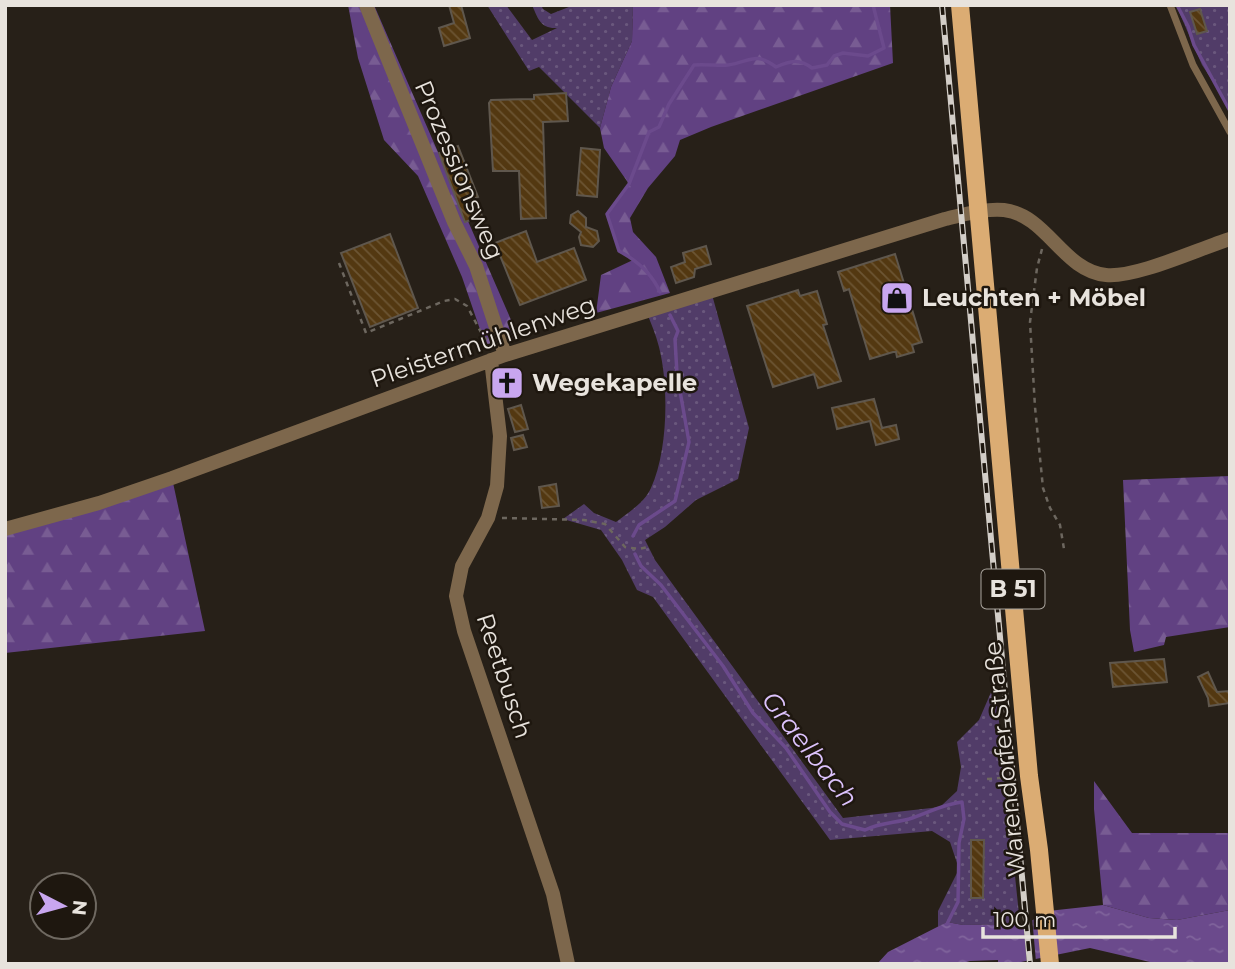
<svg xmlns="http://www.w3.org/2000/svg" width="1235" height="969" font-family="Montserrat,sans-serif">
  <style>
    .grass { fill: url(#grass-dots) }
    .forest { fill: url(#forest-firs) }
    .water { fill: url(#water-ripples) }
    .pier { fill: #272018 }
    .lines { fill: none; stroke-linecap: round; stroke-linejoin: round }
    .stream { stroke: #6b4a8c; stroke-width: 3.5 }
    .building { fill: url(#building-back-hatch); stroke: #5f574d; stroke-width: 2 }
    .path { stroke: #6d675f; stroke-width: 2.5; stroke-dasharray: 5 5; stroke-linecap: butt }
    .lane { stroke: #7d674c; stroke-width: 7 }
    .street { stroke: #7d674c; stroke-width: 14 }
    .primary { stroke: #dbac73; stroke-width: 18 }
    .rail-casing { stroke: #d3cec8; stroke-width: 6 }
    .rail { stroke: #1e170f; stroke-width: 3.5; stroke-dasharray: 10; stroke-linecap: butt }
    .labels { text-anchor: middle; stroke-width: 5; stroke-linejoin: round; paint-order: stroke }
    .shield { fill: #1e170f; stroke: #aba69f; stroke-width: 2 }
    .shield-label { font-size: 23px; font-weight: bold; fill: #e8e3dd }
    .street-label { font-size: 24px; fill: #e8e3dd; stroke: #1e170f }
    .poi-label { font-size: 24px; font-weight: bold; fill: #e8e3dd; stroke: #1e170f; text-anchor: start }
    .water-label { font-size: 26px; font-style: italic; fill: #dcc2fc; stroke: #1e170f }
  </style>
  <defs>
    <pattern id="grass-dots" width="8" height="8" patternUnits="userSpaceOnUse" patternTransform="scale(1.75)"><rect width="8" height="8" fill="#513c68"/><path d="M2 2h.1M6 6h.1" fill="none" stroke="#6a587d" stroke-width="1.8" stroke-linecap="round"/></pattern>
    <pattern id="forest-firs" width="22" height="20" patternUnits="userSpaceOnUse" patternTransform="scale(1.75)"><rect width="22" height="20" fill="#614182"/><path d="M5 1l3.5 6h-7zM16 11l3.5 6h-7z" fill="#785c93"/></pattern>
    <pattern id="water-ripples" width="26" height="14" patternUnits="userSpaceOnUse" patternTransform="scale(1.75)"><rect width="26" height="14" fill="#6b4a8c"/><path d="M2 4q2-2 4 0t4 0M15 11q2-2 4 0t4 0" fill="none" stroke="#80649c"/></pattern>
    <pattern id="building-back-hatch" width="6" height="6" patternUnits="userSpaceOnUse" patternTransform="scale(1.75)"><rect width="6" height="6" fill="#533811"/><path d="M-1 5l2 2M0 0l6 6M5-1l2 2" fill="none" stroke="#6c5533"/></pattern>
  </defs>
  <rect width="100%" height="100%" fill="#272018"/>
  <path class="grass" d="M487,5H506L532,40L557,28C541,29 538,19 532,5H541L543,9L551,14L574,5H633L632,41L611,87L600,128L539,67L529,71Z
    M1176,5H1230V107L1202,65Z
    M711,291L749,428L738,479L696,500L665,527L645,540L655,560L843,818L940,807L957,791L961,767L957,742L979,720L995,683L1020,924L963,925L947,922L938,927V911L959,869L950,842L932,831L830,840L653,597L637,590L622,560L601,530L563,519L584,504L594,513L616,522C628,513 645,502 651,488C668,451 669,386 659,347C656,335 651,323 646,311Z"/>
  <path class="forest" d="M348,5H374L518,336L502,343L485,344L462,277L418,176L384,140L358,58Z
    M633,5H890L893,63L711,127L680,140L675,156L648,188L630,218L633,232L656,257L670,293L596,313L601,275L633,260L619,251L607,214L629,184L604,148L600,128L611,87L632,41Z
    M1230,476V627L1166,637L1164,645L1134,652L1130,630L1123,480Z
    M172,478L205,631L5,653V529Z
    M1094,781L1132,833H1230V910L1177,920L1149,918L1103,905L1094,809Z"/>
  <path class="water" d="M1103,905L1149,918L1177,920L1230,910V962L1211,964L1150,962L1090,948L1011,964H998V960L970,961L960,964H877L888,952L947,922L963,925L1020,924L1031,921L1048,911Z"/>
  <path class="pier" d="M1032,917L1036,962L1027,964L1023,919Z"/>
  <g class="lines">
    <path class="stream" d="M1177,5L1188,26L1194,45L1230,111
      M660,292C652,274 636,260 619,251L607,214L629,184L649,132L659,127L669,104L694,65C705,64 720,66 728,65C750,62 755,51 776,67C790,61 799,58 812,68L827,65L834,56L843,53L868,56L884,48L873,5
      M633,536L639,525L675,501L689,442L677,374L675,339L678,331L670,315
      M635,554L641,566L661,585L723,666L753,713L786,748L830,812L842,824L865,830C879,823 894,823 909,819C927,813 944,804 962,802L964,819L959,843L958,902L947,924"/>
  </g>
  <path class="building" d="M449,5H461L470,38L444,46L439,28L454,23Z
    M1200,9L1207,31L1197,34L1190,12Z
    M566,93L568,121L543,122L546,218L521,219L519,171H493L489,103L491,100L534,99V95Z
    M458,146L478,197L475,198L482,216L465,222L439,153Z
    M581,148L600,150L597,197L577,195Z
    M578,211L586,218V227L597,231L599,241L593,247L581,245L579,237L581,232L570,223L571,215Z
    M526,231L537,262L574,248L586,280L520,305L495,243Z
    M390,234L418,308L370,327L341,253Z
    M706,246L711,264L695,269L694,277L676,283L671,267L685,262L683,253Z
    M895,254L922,342L912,345L914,352L897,357L896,352H893L870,359L849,289L844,291L838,272Z
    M798,290L800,296L817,291L827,324L823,325L841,381L818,388L814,374L773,387L747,306Z
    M874,399L882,428L896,425L899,439L876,445L870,421L837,429L832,408Z
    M521,405L528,429L515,432L508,409Z
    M523,435L527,447L514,450L511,438Z
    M556,484L559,506L542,508L539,487Z
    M1164,659L1167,682L1113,687L1110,663Z
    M1208,672L1217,692L1230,691V703L1209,706L1208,698L1198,677Z
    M971,840H984L983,898H971Z"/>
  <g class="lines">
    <path class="path" d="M1042,249L1037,268L1030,322L1035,407L1043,488L1050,508L1060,525L1064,549
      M339,263L366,333L444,301L455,299L467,306L484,338L487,339
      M502,518L584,520L605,524L625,547L639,549L648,547
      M987,779L1015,777"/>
    <path class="lane" d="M1170,5L1193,65L1230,132"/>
    <path class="street" d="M366,5L454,222L476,266L505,355
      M491,360L500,436L497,486L488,518L462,566L456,596L464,631L553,894L568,964
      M5,529L99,503L172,478L505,355L945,219C963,215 985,208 1004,210C1047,215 1063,271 1106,275C1136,278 1198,249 1230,239"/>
    <path class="primary" d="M960,5L1029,776L1039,850L1050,964"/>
    <defs>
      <path id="rail" d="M942,5L1030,964"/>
    </defs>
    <use href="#rail" class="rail-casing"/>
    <use href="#rail" class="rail"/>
  </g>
  <defs>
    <symbol id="shop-square" viewBox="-11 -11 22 22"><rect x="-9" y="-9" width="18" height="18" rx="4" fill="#c8a6ef" stroke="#1e170f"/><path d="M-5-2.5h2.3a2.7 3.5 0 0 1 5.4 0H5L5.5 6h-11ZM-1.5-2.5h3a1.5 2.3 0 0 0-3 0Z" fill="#111"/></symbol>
    <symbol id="church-square" viewBox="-11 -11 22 22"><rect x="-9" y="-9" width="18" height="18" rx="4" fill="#c8a6ef" stroke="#1e170f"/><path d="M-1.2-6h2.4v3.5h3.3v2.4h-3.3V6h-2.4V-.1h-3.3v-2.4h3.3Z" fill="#111"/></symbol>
  </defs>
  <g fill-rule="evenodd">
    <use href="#shop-square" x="878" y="279" width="38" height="38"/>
    <use href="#church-square" x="488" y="364" width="38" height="38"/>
  </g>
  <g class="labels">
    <rect class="shield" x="981.5" y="569.5" width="63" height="39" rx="5"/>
    <g class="shield-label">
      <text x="1013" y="597">B 51</text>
    </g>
    <g class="street-label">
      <text transform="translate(459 170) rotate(67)" y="8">Prozessionsweg</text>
      <text transform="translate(483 342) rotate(-19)" y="8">Pleistermühlenweg</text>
      <text transform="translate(504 676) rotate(72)" y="8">Reetbusch</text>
      <text transform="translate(1005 759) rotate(-96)" y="8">Warendorfer Straße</text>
    </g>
    <g class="poi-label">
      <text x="922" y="306">Leuchten + Möbel</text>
      <text x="532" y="391">Wegekapelle</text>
    </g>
    <g class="water-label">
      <text transform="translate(810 749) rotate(52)" y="9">Graelbach</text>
    </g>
  </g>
  <rect width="1235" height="969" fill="none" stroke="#e8e3dd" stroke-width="14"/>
  <g transform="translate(63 906) rotate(96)"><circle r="33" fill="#1e170f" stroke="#6f6961" stroke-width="2"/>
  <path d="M0-5L12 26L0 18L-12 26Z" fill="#c8a6ef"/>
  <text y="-10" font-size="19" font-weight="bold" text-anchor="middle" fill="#e8e3dd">N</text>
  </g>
  <path d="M983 927v10h192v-10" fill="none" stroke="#e8e3dd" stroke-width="3.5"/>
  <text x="993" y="927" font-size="21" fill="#e8e3dd" stroke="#1e170f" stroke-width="5" paint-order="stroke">100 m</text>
</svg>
